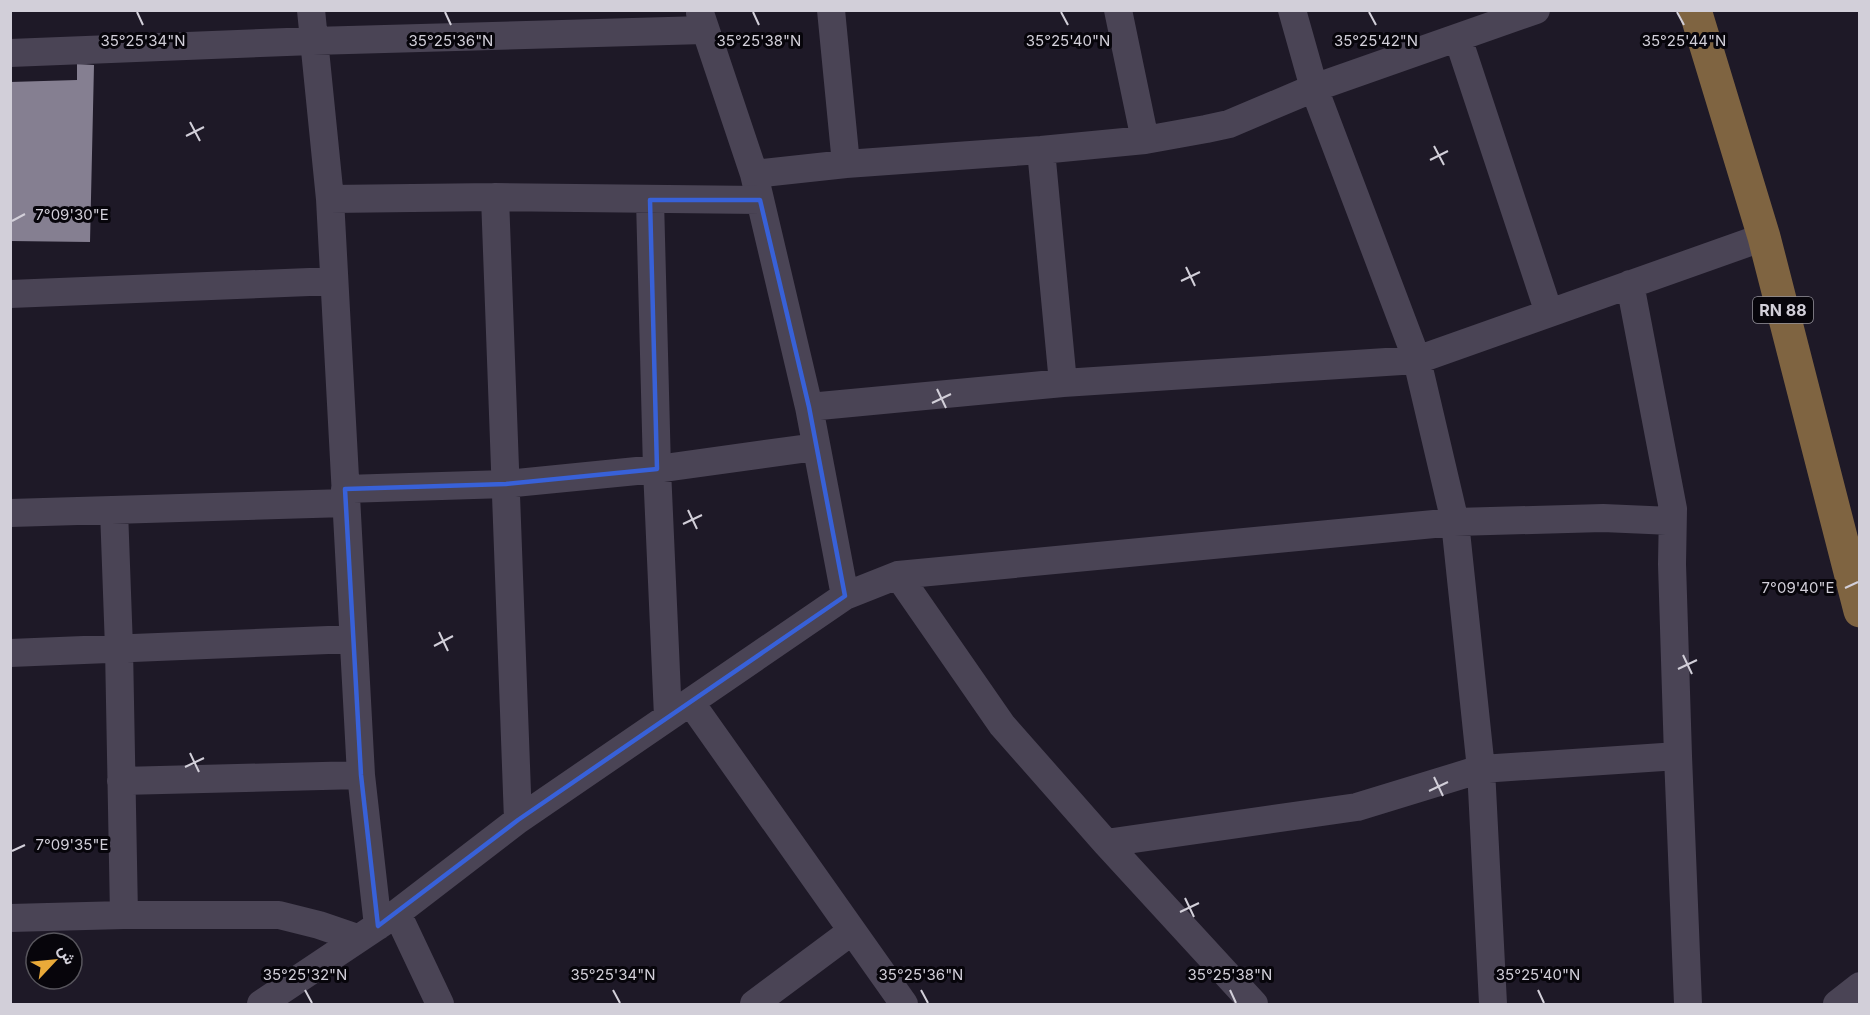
<svg xmlns="http://www.w3.org/2000/svg" width="1870" height="1015" font-family="Inter,Vazirmatn,sans-serif">
  <style>
    .building { fill: #857f91 }
    .lines { fill: none; stroke-linecap: round; stroke-linejoin: round }
    .minor { stroke: #4a4455; stroke-width: 28 }
    .primary { stroke: #7f6441; stroke-width: 33 }
    .marked { fill: none; stroke: #3861d8; stroke-width: 4.5; stroke-linejoin: round }
    .ticks { fill: none; stroke: #d2cfd9; stroke-width: 2 }
    .labels { text-anchor: middle; stroke-width: 6; stroke-linejoin: round; paint-order: stroke }
    .shield { fill: #07050b; stroke: #95929b; stroke-width: 1.5 }
    .shield-label { font-size: 16px; font-weight: bold; fill: #d2cfd9 }
    .ticks-label { font-size: 15px; text-anchor: middle; fill: #d2cfd9; stroke: #07050b; stroke-width: 6; stroke-linejoin: round; paint-order: stroke }
  </style>
  <rect width="100%" height="100%" fill="#1e1927"/>
  <path class="building" d="M77,64L94,65L90,242L10,241V82L77,80Z"/>
  <g class="lines">
    <path class="minor" d="M311,10L330,199L361,775L378,926
      M831,10L846,164
      M1118,10L1145,140
      M1292,10L1314,88L1417,360L1455,522L1481,769L1493,1004
      M700,13L754,174L809,407L845,596
      M1458,38L1549,313
      M10,53L313,41L704,30
      M1041,150L1063,383
      M754,174L846,164L1041,150L1145,140L1206,129L1229,124L1314,88L1536,10
      M495,197L518,820
      M330,199L495,197L760,200
      M650,200L657,469L668,717
      M1630,284L1673,509L1672,564L1678,756L1688,1004
      M10,294L334,281
      M809,407L1063,383L1417,360L1764,237
      M345,489L506,484L657,469L816,447
      M114,510L119,648L124,915
      M10,513L346,503
      M898,575L1002,725L1106,843L1254,1004
      M10,653L353,639
      M691,703L904,1004
      M121,781L361,775
      M1106,843L1357,807L1481,769L1678,756
      M397,913L440,1004
      M10,918L124,915H279L319,925L357,938
      M261,1004L397,913L518,820L845,596L898,575L1455,522L1603,518L1672,521
      M754,1004L852,931
      M1837,1004L1860,986"/>
    <path class="primary" d="M1695,10L1764,237L1860,611"/>
  </g>
  <path class="marked" d="M650,200H760L809,407L845,596L518,820L378,926L361,775L345,489L506,484L657,469Z"/>
  <path class="ticks" d="M137,12L143,25M445,12L451,25M753,12L759,25M1061,12L1068,25M1369,12L1376,25M1677,12L1684,25M190,122L200,141M186,136L204,127M1434,146L1444,165M1430,160L1448,151M12,221L25,214M1186,267L1195,286M1181,281L1200,272M937,389L946,408M932,403L951,394M688,510L697,529M683,524L702,515M1845,588L1858,582M439,632L448,651M434,646L453,636M1683,655L1692,674M1678,669L1697,660M190,753L199,772M185,767L204,758M1434,777L1443,796M1429,791L1448,782M12,851L25,845M1185,898L1194,917M1180,912L1199,903M305,990L312,1003M613,990L620,1003M921,990L928,1003M1230,990L1236,1003M1538,990L1544,1003"/>
  <g class="labels">
    <rect class="shield" x="1753" y="297" width="60" height="26" rx="4.5"/>
    <g class="shield-label">
      <text x="1783" y="316">RN 88</text>
    </g>
  </g>
  <g class="ticks-label">
    <text x="143" y="46">35°25'34"N</text>
    <text x="451" y="46">35°25'36"N</text>
    <text x="759" y="46">35°25'38"N</text>
    <text x="1068" y="46">35°25'40"N</text>
    <text x="1376" y="46">35°25'42"N</text>
    <text x="1684" y="46">35°25'44"N</text>
    <text x="72" y="220">7°09'30"E</text>
    <text x="1798" y="593">7°09'40"E</text>
    <text x="72" y="850">7°09'35"E</text>
    <text x="305" y="980">35°25'32"N</text>
    <text x="613" y="980">35°25'34"N</text>
    <text x="921" y="980">35°25'36"N</text>
    <text x="1230" y="980">35°25'38"N</text>
    <text x="1538" y="980">35°25'40"N</text>
  </g>
  <rect width="1870" height="1015" fill="none" stroke="#d2cfd9" stroke-width="24"/>
  <g transform="translate(54 961) rotate(64)"><circle r="28" fill="#07050b" stroke="#58565d" stroke-width="1.5"/>
  <path d="M0-4.5L10 22L0 15L-10 22Z" fill="#eaaa39"/>
  <text y="-9" font-size="16" font-weight="bold" text-anchor="middle" fill="#d2cfd9">ش</text>
  </g>
</svg>
